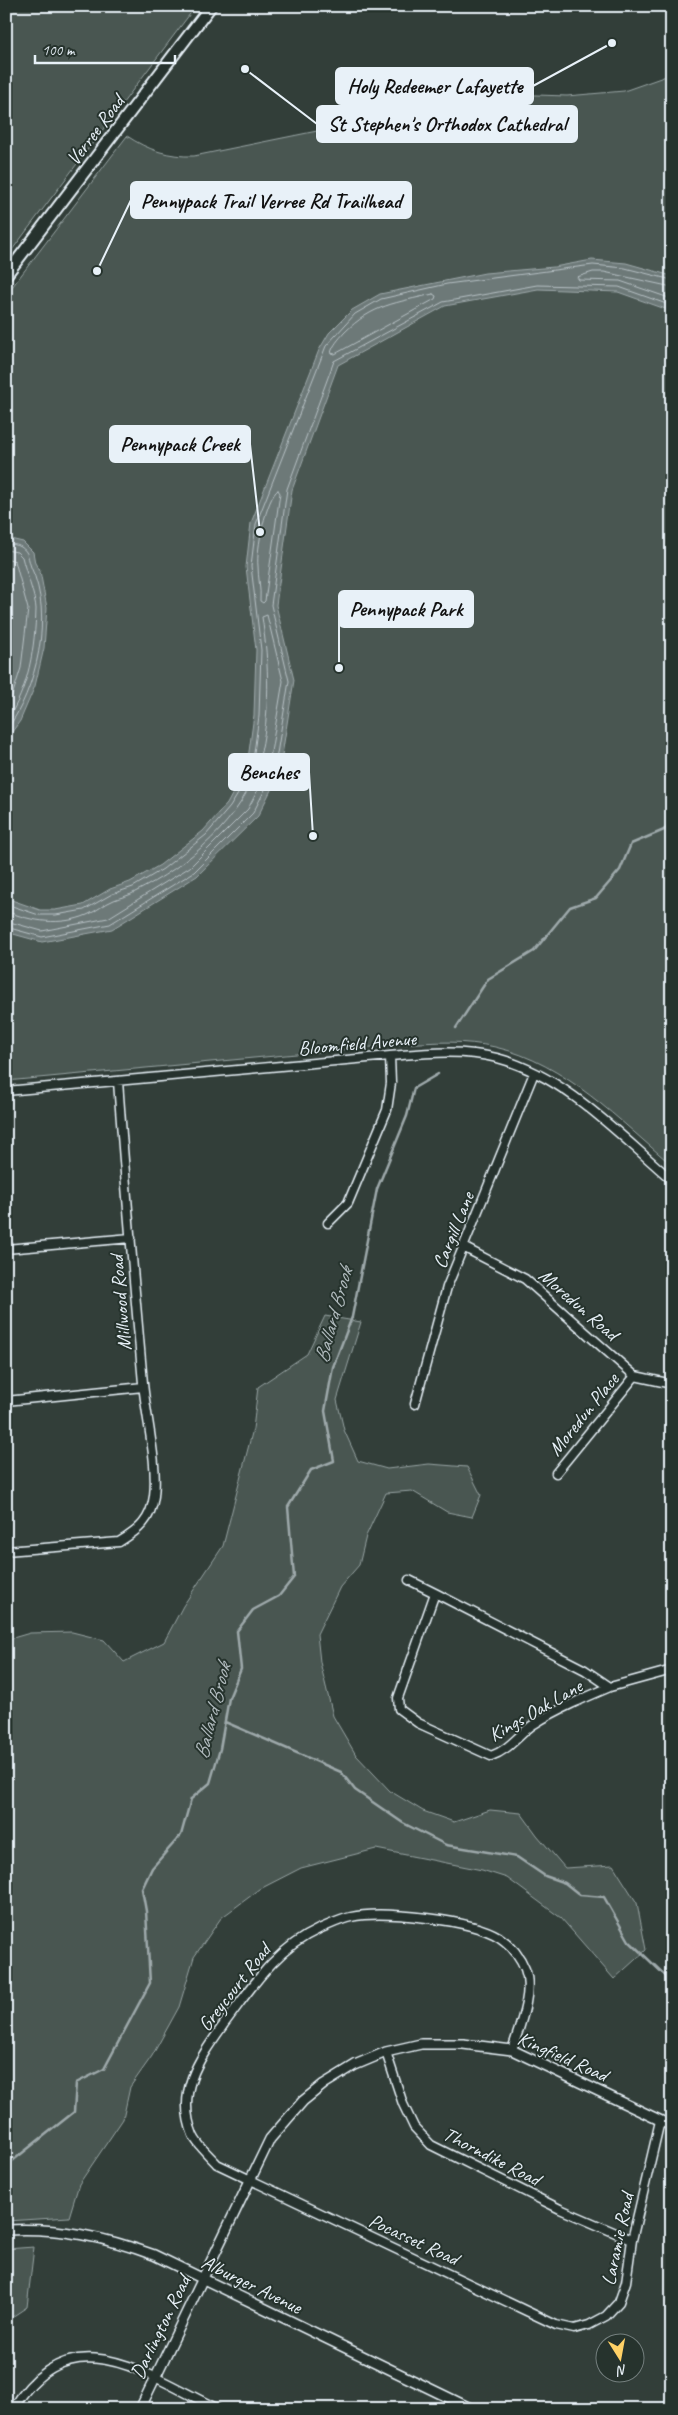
<svg xmlns="http://www.w3.org/2000/svg" width="678" height="2415" font-family="Caveat,sans-serif">
  <style>
    .green { fill: #495651; stroke: #98a4a4 }
    .water { fill: #6d7978; stroke: #9ea9ab }
    .lines { fill: none; stroke-linecap: round; stroke-linejoin: round }
    .shore { stroke: #b7c1c5; stroke-width: 1 }
    .stream { stroke: #9ea9ab; stroke-width: 2.5 }
    .minor-casing { stroke: #e8f1f8; stroke-width: 11 }
    .tertiary-casing { stroke: #e8f1f8; stroke-width: 12 }
    .secondary-casing { stroke: #e8f1f8; stroke-width: 14 }
    .minor { stroke: #26332d; stroke-width: 8 }
    .tertiary { stroke: #26332d; stroke-width: 9 }
    .secondary { stroke: #26332d; stroke-width: 10 }
    .labels { text-anchor: middle; stroke-width: 4; stroke-linejoin: round; paint-order: stroke }
    .street-label { font-size: 20px; fill: #e8f1f8; stroke: #26332d }
    .water-label { font-size: 21px; font-style: italic; fill: #b1bbbe; stroke: #26332d }
    .leader { fill: none; stroke: #e8f1f8; stroke-width: 2 }
    .callout-dot { fill: #e8f1f8; stroke: #26332d; stroke-width: 2 }
    .callout { fill: #e8f1f8; stroke: #e8f1f8; stroke-width: 2 }
    .callout-label { font-size: 21px; text-anchor: middle; font-weight: bold; fill: #111 }
  </style>
  <rect width="100%" height="100%" fill="#323e39"/>
  <filter id="ink" filterUnits="userSpaceOnUse"><feTurbulence type="fractalNoise" baseFrequency=".02" numOctaves="2"/><feDisplacementMap in="SourceGraphic" scale="10" xChannelSelector="R" yChannelSelector="G"/><feConvolveMatrix kernelMatrix="1 2 1 2 8 2 1 2 1" color-interpolation-filters="sRGB"/></filter>
  <g filter="url(#ink)">
    <path class="green" d="M6,6H196L6,258Z
      M672,74V1165C619,1121 566,1063 495,1047C465,1040 435,1042 404,1044L6,1081V295L127,136C148,150 169,157 194,156L327,129L351,89L567,96L624,91Z
      M325,1316L361,1322L337,1400L344,1430L358,1461L387,1469L429,1464L467,1467L481,1495L472,1517L447,1512L412,1491L386,1493L366,1536L359,1565L340,1587L317,1634L320,1662L333,1716L356,1755L390,1791L423,1811L454,1822L490,1810L521,1813L537,1835L565,1868L613,1865L637,1903L646,1950L614,1979L561,1918L507,1878L482,1870L376,1849L301,1868L260,1889L221,1918L194,1957L179,2007L152,2056L130,2087L123,2119L79,2184L69,2217L6,2221V1640L30,1633L72,1632L104,1640L124,1662L164,1642L183,1606L223,1546L253,1429L258,1387L307,1354Z
      M34,2247L27,2307L6,2321V2249Z"/>
    <path class="water" d="M592,260L626,263L672,276V314L671,311L618,292L538,289L445,306L338,365L292,490L276,605L294,680L279,774L258,816L197,876L112,929L42,942L6,932V898L40,910H55L83,905L110,889L130,882L160,865L203,831L227,804L234,791L248,759L254,715L256,650L246,567L251,523L319,350L329,333L352,310L380,294L485,273L554,267Z
      M6,538L23,542L33,552L35,563L40,571L47,608L44,648L35,686L20,721L6,740Z"/>
    <g class="lines">
      <path class="shore" d="M672,287L604,272H593L577,277L579,280L620,281L672,299
        M433,294L436,296L435,299L335,354L331,353C333,345 339,339 344,333C373,304 396,303 433,294Z
        M278,490L280,493L265,601L263,603L260,601C261,588 258,578 258,566C256,551 266,498 278,490Z
        M6,543C11,545 17,544 21,547C29,552 28,559 31,567C54,615 37,689 6,731
        M6,550L17,552L22,557C25,570 36,598 36,609C35,646 29,690 6,721
        M6,558L15,561L28,609L21,668L12,696L6,706
        M6,904L39,915H56L84,910L112,894L133,887L163,869L206,835L230,807L238,794L253,760L259,716L261,650L251,566L256,524L326,346L355,314L381,299L447,284L593,265L625,268L672,280
        M6,911C32,922 61,926 87,915C97,911 104,904 114,900C121,897 129,896 135,892C187,866 245,819 259,760C271,714 269,663 262,617L267,615L283,681L268,770L248,809L190,867L108,918L42,931L6,921
        M6,927L42,937L110,924L194,872L253,813L274,772L289,681L271,605L287,489L334,361L443,302L537,285L619,287L672,306"/>
      <path class="stream" d="M456,1028L488,979L534,951L570,907L596,898L620,870L631,844L664,830L671,820L667,802L672,791
        M225,1722L341,1772L355,1790L403,1823L446,1845L517,1857L545,1876L565,1883L580,1895L604,1897L629,1941L672,1982
        M6,2166L74,2112L76,2083L104,2069L150,1983L146,1911L142,1889L152,1868L181,1835L191,1799L210,1783L220,1749L229,1698L241,1669L237,1631L253,1610L279,1596L294,1577L288,1507L311,1470L334,1461L325,1411L333,1367L352,1317L377,1189L407,1116L414,1088L438,1074"/>
      <defs>
        <path id="minor" d="M6,1091L390,1056C425,1053 462,1049 497,1058C566,1076 619,1135 672,1180
          M328,1223L348,1203L387,1110L391,1083L390,1056
          M463,1247L525,1279L635,1376L672,1384
          M6,1249L131,1238
          M6,1401L143,1387
          M415,1404L447,1287L534,1073
          M556,1473L635,1376
          M6,1551L119,1542C139,1530 151,1520 154,1496C158,1463 146,1417 143,1383C134,1282 125,1181 118,1081
          M409,1580L435,1593
          M435,1593L585,1670L610,1687C584,1698 558,1709 534,1724C518,1735 509,1750 491,1756L418,1723L399,1709L398,1698Z
          M610,1687L672,1670
          M512,2050C519,2028 534,1992 525,1969C520,1956 511,1945 499,1937C472,1920 383,1910 351,1917C341,1919 329,1925 319,1929C275,1949 252,1987 224,2024C200,2058 175,2091 193,2135C197,2145 209,2155 217,2164L556,2325L574,2329L589,2325L606,2316L619,2302L626,2282L632,2240L660,2121
          M386,2052L403,2104L414,2127L431,2145L560,2209L632,2240
          M13,2409C70,2315 145,2374 218,2409"/>
        <path id="tertiary" d="M6,2230C58,2227 105,2237 154,2255L472,2409
          M140,2409L270,2139L303,2101L324,2084L355,2065L386,2052L421,2044H463L512,2050L672,2126"/>
        <path id="secondary" d="M6,275L211,6"/>
      </defs>
      <use href="#minor" class="minor-casing"/>
      <use href="#tertiary" class="tertiary-casing"/>
      <use href="#secondary" class="secondary-casing"/>
      <use href="#minor" class="minor"/>
      <use href="#tertiary" class="tertiary"/>
      <use href="#secondary" class="secondary"/>
    </g>
  </g>
  <g class="labels">
    <g class="street-label">
      <text transform="translate(95 130) rotate(-53)" y="7">Verree Road</text>
      <text transform="translate(357 1043) rotate(-5)" y="7">Bloomfield Avenue</text>
      <text transform="translate(453 1230) rotate(-68)" y="7">Cargill Lane</text>
      <text transform="translate(120 1303) rotate(-95)" y="7">Millwood Road</text>
      <text transform="translate(579 1304) rotate(41)" y="7">Moredun Road</text>
      <text transform="translate(583 1414) rotate(-51)" y="7">Moredun Place</text>
      <text transform="translate(535 1710) rotate(-30)" y="7">Kings Oak Lane</text>
      <text transform="translate(234 1987) rotate(-52)" y="7">Greycourt Road</text>
      <text transform="translate(563 2056) rotate(24)" y="7">Kingfield Road</text>
      <text transform="translate(492 2156) rotate(27)" y="7">Thorndike Road</text>
      <text transform="translate(414 2239) rotate(25)" y="7">Pocasset Road</text>
      <text transform="translate(617 2239) rotate(-78)" y="7">Laramie Road</text>
      <text transform="translate(252 2284) rotate(26)" y="7">Alburger Avenue</text>
      <text transform="translate(160 2327) rotate(-64)" y="7">Darlington Road</text>
    </g>
    <g class="water-label">
      <text transform="translate(333 1315) rotate(-75)" y="7">Ballard Brook</text>
      <text transform="translate(212 1711) rotate(-76)" y="7">Ballard Brook</text>
    </g>
  </g>
  <path class="leader" d="M612 43L533 86M245 69L317 124M97 271L131 200M260 532L250 444M339 668L339 609M313 836L309 772"/>
  <g class="callout-dot">
    <circle cx="612" cy="43" r="5"/>
    <circle cx="245" cy="69" r="5"/>
    <circle cx="97" cy="271" r="5"/>
    <circle cx="260" cy="532" r="5"/>
    <circle cx="339" cy="668" r="5"/>
    <circle cx="313" cy="836" r="5"/>
  </g>
  <g class="callout">
    <rect x="336" y="68" width="197" height="36" rx="5"/>
    <rect x="317" y="106" width="260" height="36" rx="5"/>
    <rect x="131" y="182" width="280" height="36" rx="5"/>
    <rect x="110" y="426" width="140" height="36" rx="5"/>
    <rect x="339" y="591" width="134" height="36" rx="5"/>
    <rect x="229" y="754" width="80" height="36" rx="5"/>
  </g>
  <g class="callout-label">
    <text x="435" y="93">Holy Redeemer Lafayette</text>
    <text x="447" y="131">St Stephen's Orthodox Cathedral</text>
    <text x="271" y="208">Pennypack Trail Verree Rd Trailhead</text>
    <text x="180" y="451">Pennypack Creek</text>
    <text x="406" y="616">Pennypack Park</text>
    <text x="269" y="779">Benches</text>
  </g>
  <rect width="678" height="2415" fill="none" stroke="#26332d" stroke-width="25"/>
  <rect x="12" y="12" width="653" height="2390" fill="none" stroke="#e8f1f8" stroke-width="2" filter="url(#ink)"/>
  <g transform="translate(620 2358) rotate(169)"><circle r="24" fill="#26332d" stroke="#747f7e"/>
  <path d="M0-4L9 19L0 12L-9 19Z" fill="#ffd166"/>
  <text y="-8" font-size="14" font-weight="bold" text-anchor="middle" fill="#e8f1f8">N</text>
  </g>
  <path d="M35 55v8h140v-8" fill="none" stroke="#e8f1f8" stroke-width="2.5"/>
  <text x="42" y="55" font-size="15" fill="#e8f1f8" stroke="#26332d" stroke-width="4" paint-order="stroke">100 m</text>
</svg>
